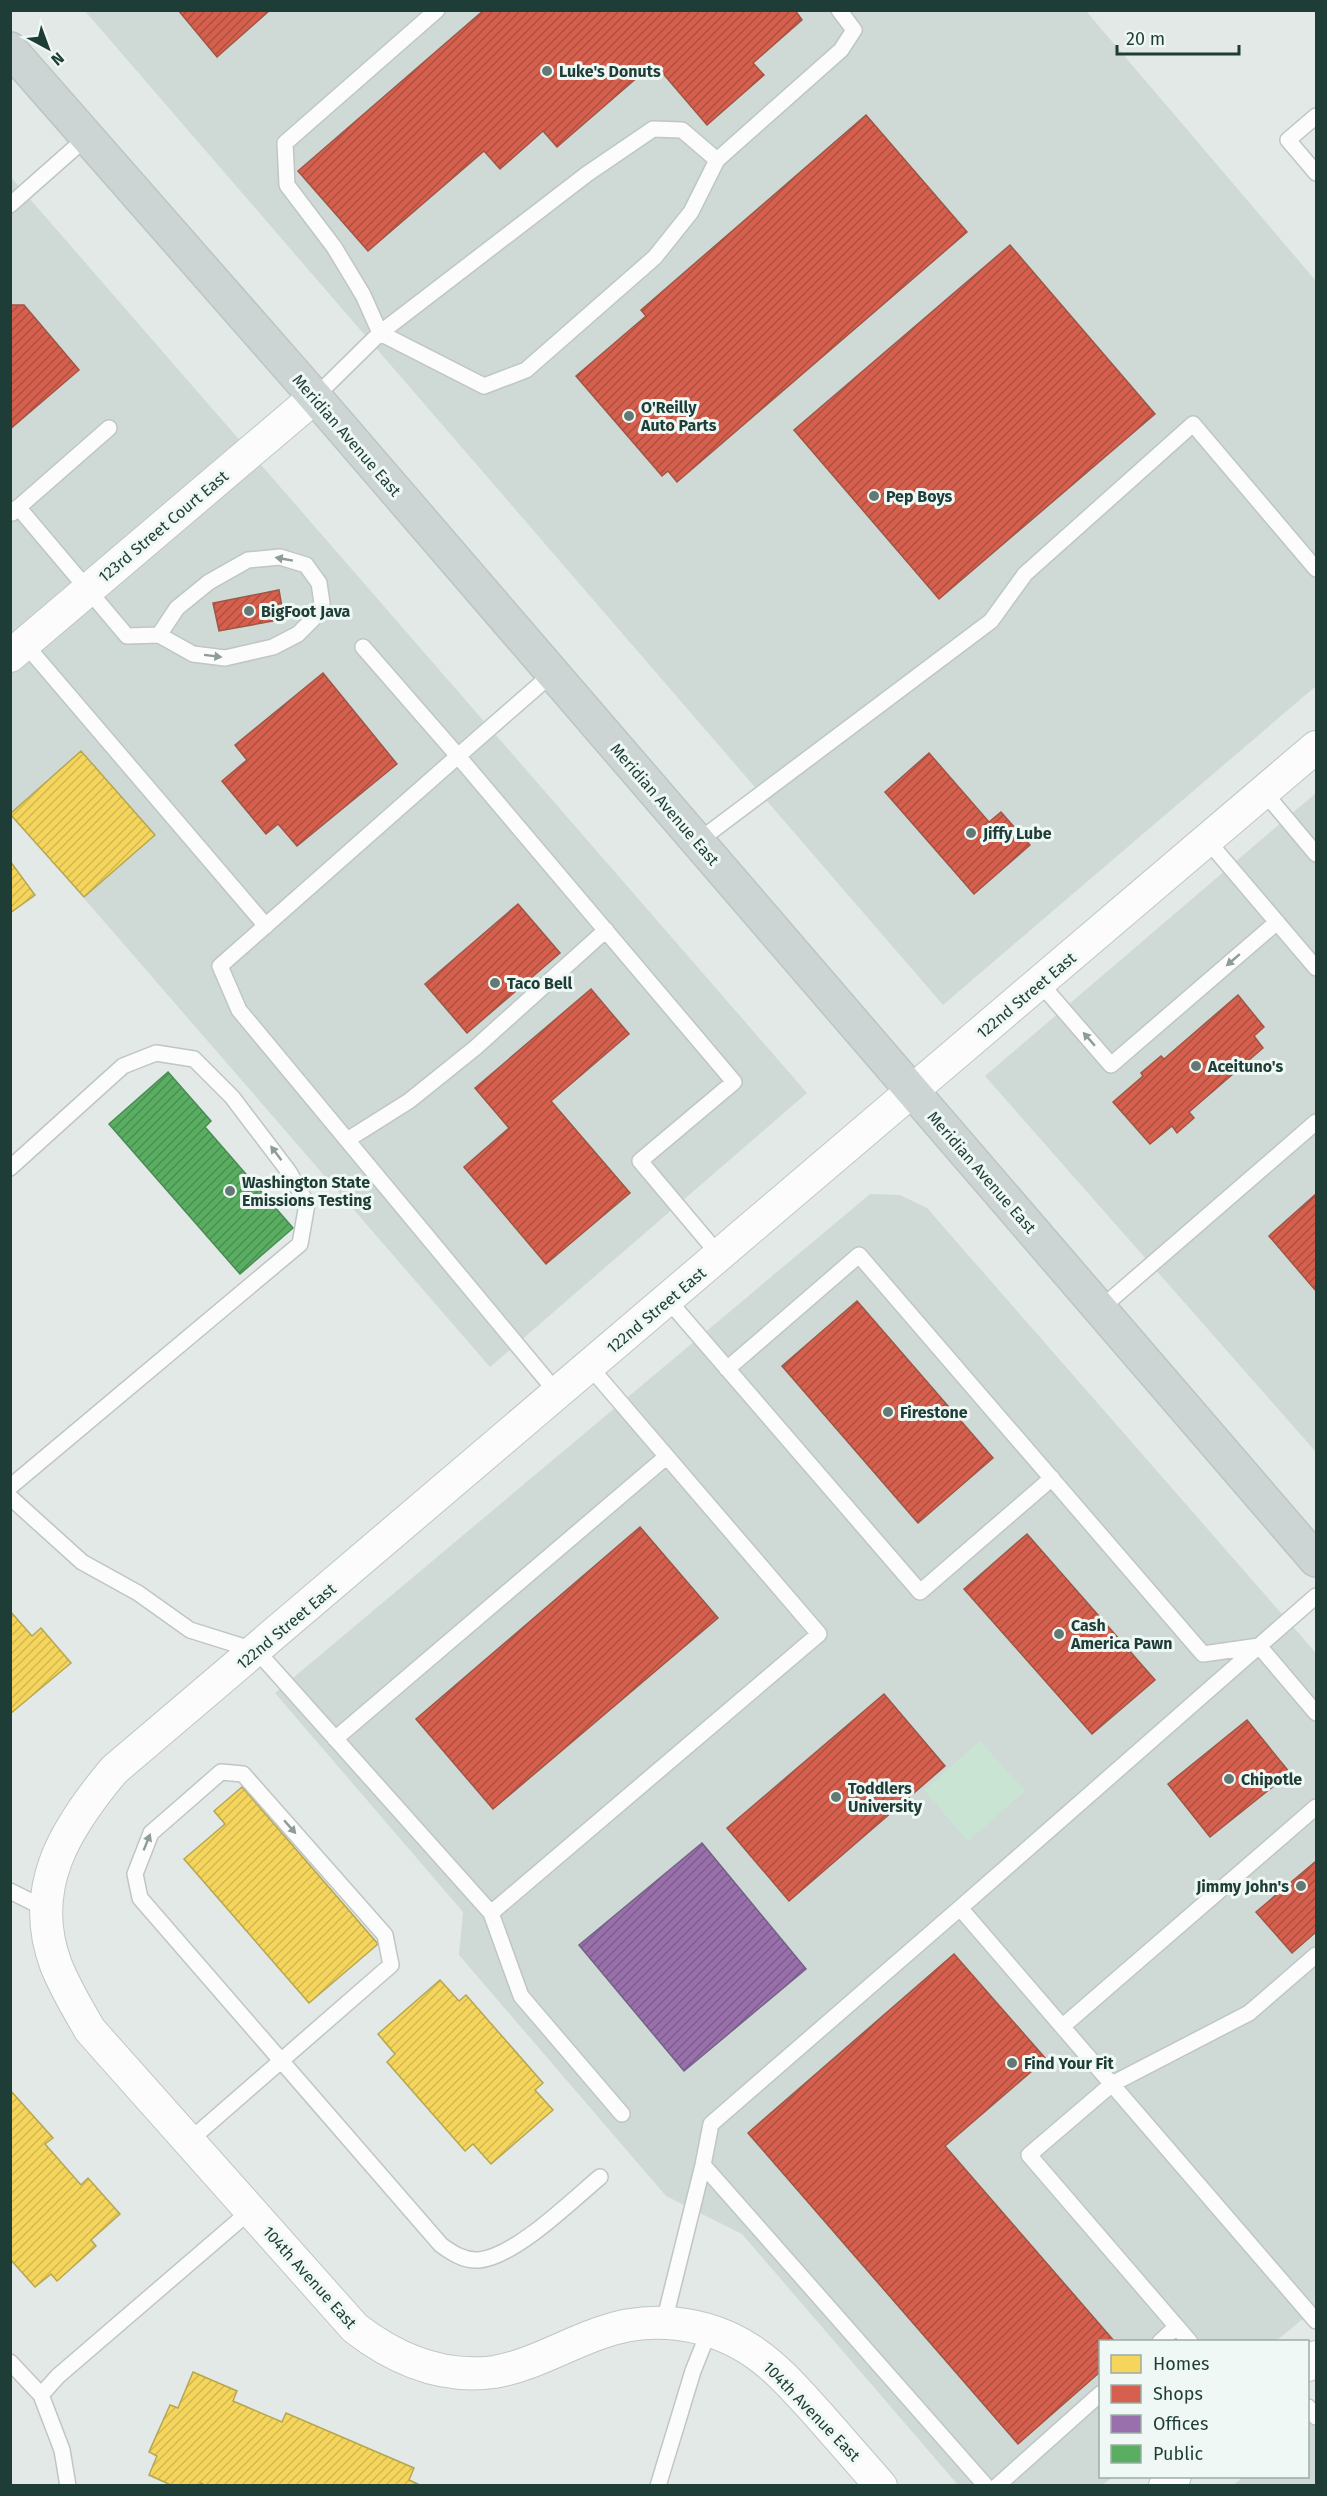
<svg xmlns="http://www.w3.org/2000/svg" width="1327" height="2496" font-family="'Fira Sans',sans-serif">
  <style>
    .built { fill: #cfdad6 }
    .green { fill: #c9e4d3 }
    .homes { fill: url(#homes-hatch); stroke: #b5a751; stroke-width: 1.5 }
    .shops { fill: url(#shops-hatch); stroke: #9f5646; stroke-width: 1.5 }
    .offices { fill: url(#offices-hatch); stroke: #746188; stroke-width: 1.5 }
    .public { fill: url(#public-hatch); stroke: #488c54; stroke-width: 1.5 }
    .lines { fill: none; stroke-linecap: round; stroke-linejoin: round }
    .lane-casing { stroke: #bfc6c3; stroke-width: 18 }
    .street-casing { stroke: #bfc6c3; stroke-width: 34 }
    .primary-casing { stroke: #bbc5c3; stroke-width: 36 }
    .lane { stroke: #fbfcfb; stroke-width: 15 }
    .street { stroke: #fbfcfb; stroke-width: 32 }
    .primary { stroke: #ccd5d3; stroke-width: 33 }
    .oneway { fill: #8c9c98 }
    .poi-dot { fill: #637974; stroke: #eff8f4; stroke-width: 2 }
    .labels { text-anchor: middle; stroke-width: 6; stroke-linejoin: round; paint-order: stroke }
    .poi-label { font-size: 16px; font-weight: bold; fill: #1e3d36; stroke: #eff8f4; text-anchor: start }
    .street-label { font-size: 16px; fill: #1e3d36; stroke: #eff8f4 }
  </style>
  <defs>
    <pattern id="homes-hatch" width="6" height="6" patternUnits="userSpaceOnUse" patternTransform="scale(1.5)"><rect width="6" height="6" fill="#f6d55c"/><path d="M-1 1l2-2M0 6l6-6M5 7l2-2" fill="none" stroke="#d2b851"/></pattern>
    <pattern id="shops-hatch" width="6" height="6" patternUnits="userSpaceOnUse" patternTransform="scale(1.5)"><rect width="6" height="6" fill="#d6604d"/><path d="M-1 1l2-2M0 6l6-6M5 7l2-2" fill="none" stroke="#ad5041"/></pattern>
    <pattern id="offices-hatch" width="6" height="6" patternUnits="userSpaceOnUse" patternTransform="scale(1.5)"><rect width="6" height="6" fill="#9970ab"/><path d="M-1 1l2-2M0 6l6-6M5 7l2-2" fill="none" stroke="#7c5d8c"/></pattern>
    <pattern id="public-hatch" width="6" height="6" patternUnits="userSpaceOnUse" patternTransform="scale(1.5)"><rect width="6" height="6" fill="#5aae61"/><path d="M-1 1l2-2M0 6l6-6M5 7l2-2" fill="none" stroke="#4a8f51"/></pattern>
  </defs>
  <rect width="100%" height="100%" fill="#e2e9e6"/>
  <path class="built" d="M85,11H1086L1316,281V686L943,1005Z
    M10,176L807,1093L490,1367L11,814Z
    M1316,793V1452L985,1076Z
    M870,1194L900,1195L927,1208L1316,1653V2308L1276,2341L1100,2342V2476L1113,2477L1102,2485H958L742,2234L666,2196L459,1955L463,1912L275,1693Z
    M1316,2415V2485L1232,2486L1243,2477L1308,2476V2423Z"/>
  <path class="green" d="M980,1741L1025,1791L968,1841L924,1790Z"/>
  <path class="homes" d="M81,751L155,835L84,897L10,814Z
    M10,861L35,895L10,913Z
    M10,1611L32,1636L41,1628L71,1663L10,1714Z
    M242,1787L378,1944L309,2003L184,1859L225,1824L214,1811Z
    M440,1980L459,2001L466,1995L543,2083L535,2090L553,2110L491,2164L473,2144L465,2151L387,2062L395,2054L378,2034Z
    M10,2090L53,2138L45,2144L81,2185L88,2178L120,2214L91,2240L96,2246L57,2281L51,2274L35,2287L10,2259Z
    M193,2372L237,2391L233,2401L282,2422L286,2413L414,2468L409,2480L422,2486H206L201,2483L200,2486H173L149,2475L157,2456L149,2452L170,2405L178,2408Z"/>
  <path class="shops" d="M178,10H270L217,57Z
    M484,10H795L802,20L753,63L764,75L707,125L654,63L557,147L543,131L500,169L484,151L368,251L298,171Z
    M866,115L967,232L677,482L668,471L662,476L576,376L646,316L641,310Z
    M1010,245L1155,414L939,599L794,430Z
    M10,305H24L79,370L10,429Z
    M279,590L284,619L219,631L213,603Z
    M323,673L397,764L297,846L278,824L266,834L222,781L247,760L235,745Z
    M929,753L989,822L1001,812L1030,845L974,894L885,792Z
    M518,904L560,953L467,1033L425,984Z
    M591,989L629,1034L551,1101L630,1193L546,1264L464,1167L509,1128L475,1088Z
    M1238,995L1264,1027L1254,1036L1263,1048L1189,1112L1194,1118L1177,1133L1172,1126L1150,1144L1113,1102L1143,1076L1141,1073L1161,1056L1164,1059Z
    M1316,1194V1291L1269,1236Z
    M857,1301L993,1458L918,1523L782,1366Z
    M640,1527L718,1618L493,1809L416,1719Z
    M1027,1534L1155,1680L1092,1734L964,1589Z
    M884,1694L945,1766L789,1901L727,1828Z
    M1247,1720L1290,1773L1210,1837L1168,1784Z
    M1316,1861V1932L1292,1953L1256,1912Z
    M954,1954L1046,2059L945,2146L1115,2342H1100V2372L1018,2444L748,2133Z"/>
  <path class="offices" d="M702,1843L806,1969L684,2071L579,1945Z"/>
  <path class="public" d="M168,1072L211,1121L205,1127L293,1228L240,1274L109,1124Z"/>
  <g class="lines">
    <defs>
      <path id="lane" d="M437,10L285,143L287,185L334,247L363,295L380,333L484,386L526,370L655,257L691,212L717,160L841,50L854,30L839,10
        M1316,116L1288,140L1316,173
        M10,205L87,137
        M315,397L380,333L587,174L653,129L682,130L717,160
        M18,507L127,636L159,635L193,654L225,658L273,647L298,634L314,618L322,603L319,583L306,565L280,557L248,560L209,582L177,608L159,635
        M12,513L109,428
        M25,644L266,926
        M363,647L458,756L220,966L239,1010L558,1394
        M553,673L458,756L734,1082L640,1161L720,1256
        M1264,792L1316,854
        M1207,840L1316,968
        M697,842L991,621L1025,574L1193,424L1316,569
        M1040,983L1111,1065L1277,922
        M347,1140L409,1101L475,1048L606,930
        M10,1168L123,1066L156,1053L194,1059L232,1097L289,1172L307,1204L300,1244L10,1487
        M668,1300L920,1592L1052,1478
        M1100,1309L1316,1122
        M727,1369L859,1255L1203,1654L1259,1646L1316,1713
        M10,1497L82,1562L138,1593L190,1630L257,1651L491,1913L521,1996L622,2114
        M335,1739L666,1457
        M10,1891L46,1909
        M960,1908L1316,1596
        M491,1913L819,1634L590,1367
        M1063,2026L1316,1807
        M189,2141L391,1965L385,1935L243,1774L221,1772L151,1833L135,1874L140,1898L441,2245C452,2253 464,2261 479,2260C516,2256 570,2202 600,2177
        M703,2165L986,2486
        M664,2322L703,2165L711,2124L960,1908L1316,2321
        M1160,2342L1176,2327
        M1190,2342L1029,2155L1112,2084L1249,2013L1316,1955
        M10,2362L41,2395
        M1308,2407L1316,2417
        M68,2486L62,2450L41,2395L58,2376L250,2211
        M658,2486L693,2371L709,2331
        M997,2486L1100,2394"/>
      <path id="street" d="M10,656L315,397
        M1308,2365L1316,2357
        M881,2486C860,2462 839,2438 818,2414C797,2391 776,2366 749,2349C705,2321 649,2315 600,2333C565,2345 531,2366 494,2372C441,2379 395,2359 355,2328L90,2030C78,2009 65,1988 56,1965C27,1888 66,1827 114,1770L1316,747
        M1165,2486L1175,2476"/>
      <path id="primary" d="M10,49L315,397L1316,1560"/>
    </defs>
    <use href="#lane" class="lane-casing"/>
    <use href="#street" class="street-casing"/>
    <use href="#primary" class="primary-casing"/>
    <use href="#lane" class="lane"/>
    <use href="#street" class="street"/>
    <use href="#primary" class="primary"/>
  </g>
  <defs><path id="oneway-solid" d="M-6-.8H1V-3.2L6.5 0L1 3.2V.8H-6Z" transform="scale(1.5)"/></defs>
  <g class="oneway">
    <use href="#oneway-solid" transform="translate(284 559) rotate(-170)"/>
    <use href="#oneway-solid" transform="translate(213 656) rotate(7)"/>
    <use href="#oneway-solid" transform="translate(1233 960) rotate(139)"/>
    <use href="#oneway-solid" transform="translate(1089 1039) rotate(-131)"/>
    <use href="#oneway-solid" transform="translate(276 1153) rotate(-127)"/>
    <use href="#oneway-solid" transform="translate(290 1827) rotate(49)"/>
    <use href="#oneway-solid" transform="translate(147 1842) rotate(-68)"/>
  </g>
  <g class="poi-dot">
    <circle cx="547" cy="71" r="6"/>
    <circle cx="629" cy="416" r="6"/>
    <circle cx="874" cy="496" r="6"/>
    <circle cx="249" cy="611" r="6"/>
    <circle cx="971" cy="833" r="6"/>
    <circle cx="495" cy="983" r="6"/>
    <circle cx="1196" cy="1066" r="6"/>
    <circle cx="230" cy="1191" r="6"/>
    <circle cx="888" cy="1412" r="6"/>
    <circle cx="1059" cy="1634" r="6"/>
    <circle cx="1229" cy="1779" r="6"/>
    <circle cx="836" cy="1797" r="6"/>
    <circle cx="1301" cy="1886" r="6"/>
    <circle cx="1012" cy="2063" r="6"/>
  </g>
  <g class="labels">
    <g class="poi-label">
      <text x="559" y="77">Luke's Donuts</text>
      <text x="641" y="413">O'Reilly<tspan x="641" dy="18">Auto Parts</tspan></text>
      <text x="886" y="502">Pep Boys</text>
      <text x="261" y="617">BigFoot Java</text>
      <text x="983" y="839">Jiffy Lube</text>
      <text x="507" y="989">Taco Bell</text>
      <text x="1208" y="1072">Aceituno's</text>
      <text x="242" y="1188">Washington State<tspan x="242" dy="18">Emissions Testing</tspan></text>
      <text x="900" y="1418">Firestone</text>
      <text x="1071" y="1631">Cash<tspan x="1071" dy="18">America Pawn</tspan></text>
      <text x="1241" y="1785">Chipotle</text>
      <text x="848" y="1794">Toddlers<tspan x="848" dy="18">University</tspan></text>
      <text x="1289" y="1892" text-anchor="end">Jimmy John's</text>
      <text x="1024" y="2069">Find Your Fit</text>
    </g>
    <g class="street-label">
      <text transform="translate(347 435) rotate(49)" y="6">Meridian Avenue East</text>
      <text transform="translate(163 526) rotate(-40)" y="6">123rd Street Court East</text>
      <text transform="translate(665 804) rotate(49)" y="6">Meridian Avenue East</text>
      <text transform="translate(1026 995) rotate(-40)" y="6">122nd Street East</text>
      <text transform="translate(982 1172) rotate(49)" y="6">Meridian Avenue East</text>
      <text transform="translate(656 1310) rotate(-40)" y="6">122nd Street East</text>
      <text transform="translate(286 1626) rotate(-40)" y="6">122nd Street East</text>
      <text transform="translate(310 2277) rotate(48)" y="6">104th Avenue East</text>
      <text transform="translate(812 2411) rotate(46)" y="6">104th Avenue East</text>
    </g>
  </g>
  <rect width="1327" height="2496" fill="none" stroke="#1e3d36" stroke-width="24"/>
  <rect x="1099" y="2340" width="210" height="138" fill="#eff8f4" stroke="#9bada8" stroke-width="1.5"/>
  <rect x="1111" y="2355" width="30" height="18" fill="#f6d55c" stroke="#9bada8" stroke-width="1.5"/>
  <text x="1153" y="2370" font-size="18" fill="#1e3d36">Homes</text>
  <rect x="1111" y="2385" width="30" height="18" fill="#d6604d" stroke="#9bada8" stroke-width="1.5"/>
  <text x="1153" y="2400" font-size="18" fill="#1e3d36">Shops</text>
  <rect x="1111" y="2415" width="30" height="18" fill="#9970ab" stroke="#9bada8" stroke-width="1.5"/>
  <text x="1153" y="2430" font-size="18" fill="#1e3d36">Offices</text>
  <rect x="1111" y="2445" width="30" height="18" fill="#5aae61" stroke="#9bada8" stroke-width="1.5"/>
  <text x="1153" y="2460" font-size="18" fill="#1e3d36">Public</text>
  <g transform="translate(48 48) rotate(139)" stroke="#eff8f4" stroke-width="4.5" paint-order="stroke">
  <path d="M0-4.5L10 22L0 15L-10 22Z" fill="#1e3d36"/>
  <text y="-9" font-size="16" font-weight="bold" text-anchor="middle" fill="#1e3d36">N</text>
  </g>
  <path d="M1117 45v9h122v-9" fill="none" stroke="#1e3d36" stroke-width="3"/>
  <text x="1126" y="45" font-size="18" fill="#1e3d36" stroke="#eff8f4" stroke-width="4.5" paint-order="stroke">20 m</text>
</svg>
